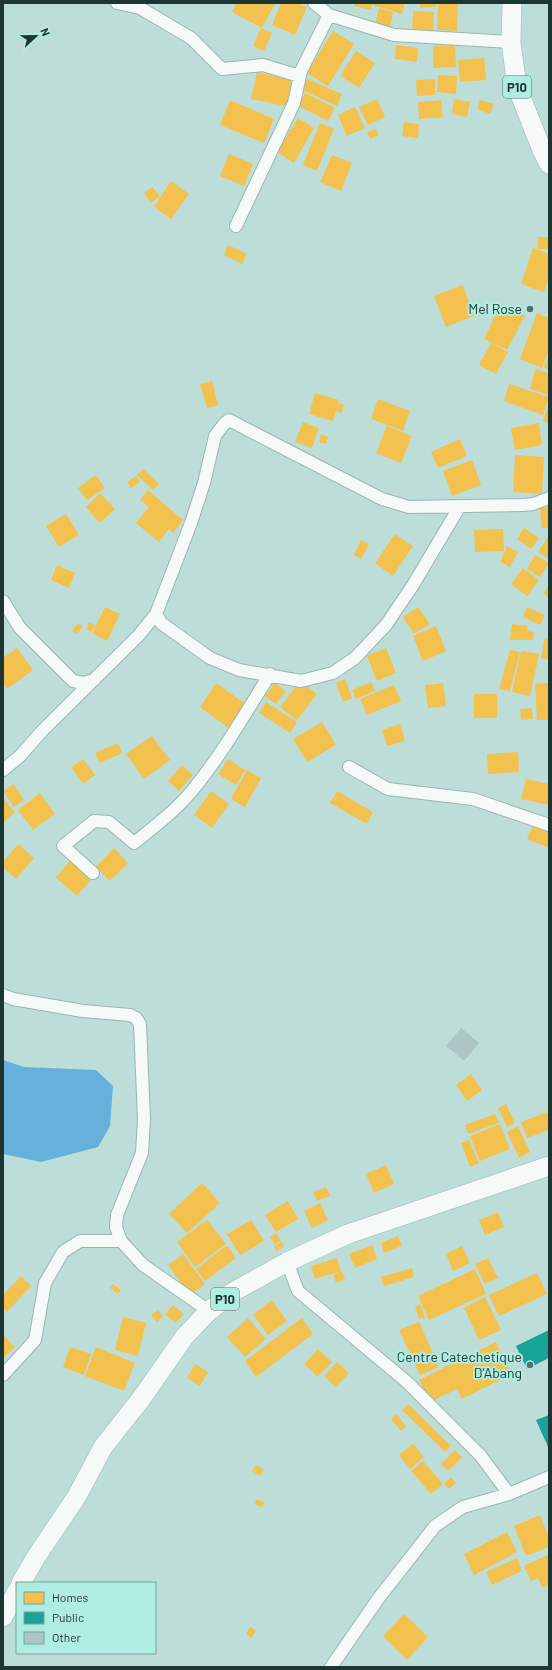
<svg xmlns="http://www.w3.org/2000/svg" width="552" height="1670" font-family="Barlow,sans-serif">
  <style>
    .water { fill: #66b0dc }
    .homes { fill: #f2c14e }
    .public { fill: #17a398 }
    .building { fill: #abc6c5 }
    .lines { fill: none; stroke-linecap: round; stroke-linejoin: round }
    .street-casing { stroke: #9bb5b1; stroke-width: 14 }
    .primary-casing { stroke: #9bb5b1; stroke-width: 20 }
    .path { stroke: #cdd8d6; stroke-width: 2; stroke-dasharray: 1 3; stroke-linecap: butt }
    .street { stroke: #f5faf9; stroke-width: 12 }
    .primary { stroke: #f5faf9; stroke-width: 19 }
    .poi-dot { fill: #55716c; stroke: #afece1; stroke-width: 1.5 }
    .labels { text-anchor: middle; stroke-width: 4; stroke-linejoin: round; paint-order: stroke }
    .shield { fill: #afece1; stroke: #496d66; stroke-width: 1 }
    .shield-label { font-size: 13px; font-weight: bold; fill: #1d3632 }
    .poi-label { font-size: 14px; fill: #1d3632; stroke: #afece1; text-anchor: end }
  </style>
  <rect width="100%" height="100%" fill="#bdded8"/>
  <path class="water" d="M3,1060L24,1067L96,1070L113,1086L110,1126L98,1147L41,1162L3,1154Z"/>
  <path class="homes" d="M237,3H275L262,28L232,12Z
    M281,3H298L307,7L295,35L272,25Z
    M355,3H372L371,10L354,6Z
    M373,3H405L402,14L373,5Z
    M420,3H436V7L420,8Z
    M438,3H458L457,31L437,30Z
    M379,8L393,12L390,28L375,24Z
    M413,11L434,12L433,35H412Z
    M261,28L272,33L264,51L253,46Z
    M333,31L354,44L328,86L307,73Z
    M396,45L418,48L417,62L395,59Z
    M455,45L456,67L433,68V46Z
    M356,51L375,63L359,88L340,76Z
    M484,58L486,80L460,82L458,60Z
    M257,72L295,81L290,107L251,99Z
    M438,75L457,76L456,94L437,92Z
    M307,79L342,94L337,106L302,90Z
    M435,79V95L417,96L416,80Z
    M305,93L335,108L328,121L299,106Z
    M377,99L385,117L368,125L359,107Z
    M454,99L470,102L467,117L452,114Z
    M230,100L274,119L264,143L220,125Z
    M441,100L443,117L419,119L418,102Z
    M480,100L494,104L490,114L477,109Z
    M355,107L365,128L347,136L338,115Z
    M298,118L314,128L294,163L277,152Z
    M404,122L419,124L418,138L402,136Z
    M320,123L334,129L317,171L303,165Z
    M376,129L379,135L370,139L367,132Z
    M229,154L253,164L244,186L220,176Z
    M332,155L352,163L341,191L320,182Z
    M171,181L189,194L171,219L154,207Z
    M152,187L160,196L151,203L144,193Z
    M538,237H549V249H538Z
    M228,245L247,254L242,264L224,255Z
    M533,248L549,254V277L544,292L521,284Z
    M463,285L474,316L446,327L434,296Z
    M501,304L525,316L507,350L484,339Z
    M537,313L549,318V350L542,368L520,359Z
    M491,343L508,352L496,374L479,365Z
    M549,355V370L544,367Z
    M535,369L549,373V395L530,389Z
    M212,381L218,405L207,408L200,384Z
    M509,384L549,397L543,415L504,401Z
    M315,393L339,400L333,421L309,414Z
    M378,399L410,411L403,431L371,419Z
    M549,402V423L543,421Z
    M339,403L344,405L342,413L336,411Z
    M303,422L319,428L312,448L295,442Z
    M539,423L542,445L515,450L511,428Z
    M387,426L412,436L401,463L376,453Z
    M321,434L328,437L326,444L319,442Z
    M460,439L467,456L438,468L431,452Z
    M515,455L544,457L542,494L513,492Z
    M472,460L481,485L452,496L443,471Z
    M143,469L159,484L153,490L137,475Z
    M96,475L105,488L87,500L78,488Z
    M136,476L140,482L131,488L127,482Z
    M148,490L183,520L173,533L169,529L159,542L136,523L149,507L140,500Z
    M100,493L115,509L100,523L86,507Z
    M549,507V528H542L540,508Z
    M66,514L79,535L59,547L46,526Z
    M524,528L539,538L531,549L517,539Z
    M503,529L504,551L475,552L474,530Z
    M395,534L413,546L393,576L375,563Z
    M549,535V559L538,552Z
    M361,540L369,544L361,559L354,555Z
    M507,546L518,552L510,567L500,562Z
    M535,555L549,563L540,577L527,569Z
    M57,565L75,573L69,588L51,580Z
    M523,568L539,580L527,596L511,584Z
    M549,585V598L543,593Z
    M105,607L120,614L107,641L92,633Z
    M418,607L430,624L414,634L403,617Z
    M527,607L545,615L540,625L523,617Z
    M89,622L95,625L91,632L86,629Z
    M78,623L83,627L77,634L72,631Z
    M512,624L528,626L527,631L534,632L533,640H510Z
    M436,626L446,651L423,661L413,636Z
    M545,638L549,639V660L541,658Z
    M17,648L33,670L7,689L3,684V658Z
    M386,648L396,673L377,681L367,656Z
    M510,650L520,652L510,691L499,689Z
    M521,651L539,654L530,696L512,692Z
    M345,679L352,698L343,702L336,683Z
    M300,681L317,694L297,720L280,707Z
    M371,682L375,691L356,699L352,690Z
    M216,683L247,705L230,729L200,707Z
    M275,683L286,691L276,704L265,696Z
    M443,683L446,706L428,708L425,685Z
    M549,683V720H537L535,684Z
    M394,685L401,701L367,715L360,699Z
    M474,694H497V718H474Z
    M266,702L297,722L290,733L259,713Z
    M532,708L533,719L521,720L520,709Z
    M322,722L336,745L307,762L293,739Z
    M400,724L405,741L387,746L382,730Z
    M152,736L170,760L144,779L126,754Z
    M118,743L122,753L100,763L95,753Z
    M518,752L519,772L488,774L487,754Z
    M83,759L95,775L83,784L71,767Z
    M228,759L245,770L236,785L218,774Z
    M182,765L193,775L179,791L168,781Z
    M247,770L261,778L245,807L231,799Z
    M526,779L549,784V805L521,799Z
    M14,784L24,800L14,807L3,791Z
    M211,791L229,804L212,828L194,815Z
    M337,791L373,812L367,824L330,803Z
    M40,793L55,814L33,830L18,810Z
    M3,799L15,812L3,823Z
    M534,823L549,828V848L527,839Z
    M18,844L34,858L16,879L3,867V862Z
    M114,848L128,863L110,881L96,867Z
    M71,859L93,877L77,896L56,878Z
    M471,1074L482,1090L467,1101L456,1085Z
    M506,1104L515,1123L507,1127L498,1108Z
    M547,1112L549,1119V1130L527,1138L521,1122Z
    M495,1114L499,1123L468,1134L465,1125Z
    M500,1124L510,1149L480,1161L470,1136Z
    M518,1126L530,1152L519,1158L507,1132Z
    M469,1140L479,1163L470,1167L461,1143Z
    M386,1165L394,1184L374,1193L366,1174Z
    M202,1183L220,1203L187,1233L169,1214Z
    M326,1187L330,1196L317,1201L313,1192Z
    M288,1201L298,1219L276,1232L265,1215Z
    M320,1203L328,1220L312,1228L304,1211Z
    M498,1212L504,1227L485,1235L479,1220Z
    M207,1220L226,1244L195,1267L177,1242Z
    M251,1220L264,1241L240,1255L227,1234Z
    M276,1233L281,1241L275,1244L270,1237Z
    M398,1236L402,1246L384,1253L381,1243Z
    M282,1242L284,1247L276,1251L274,1246Z
    M227,1245L236,1258L205,1281L196,1269Z
    M372,1245L377,1259L355,1268L349,1254Z
    M462,1246L470,1263L453,1271L446,1254Z
    M183,1254L205,1284L190,1295L168,1265Z
    M337,1258L341,1271L315,1279L311,1266Z
    M488,1258L498,1278L485,1284L475,1264Z
    M412,1268L414,1277L384,1286L381,1277Z
    M475,1269L486,1294L429,1320L418,1296Z
    M342,1271L345,1279L336,1283L333,1275Z
    M537,1273L547,1294L499,1316L489,1295Z
    M21,1276L31,1286L7,1312L3,1308V1295Z
    M113,1284L121,1290L118,1294L110,1288Z
    M485,1297L501,1330L479,1340L464,1308Z
    M272,1300L287,1321L268,1335L253,1315Z
    M420,1304L425,1317L419,1319L415,1306Z
    M173,1305L184,1314L176,1323L165,1314Z
    M158,1310L163,1316L157,1322L151,1315Z
    M123,1317L146,1323L138,1356L115,1350Z
    M248,1318L266,1339L245,1357L227,1337Z
    M302,1318L313,1334L256,1377L245,1361Z
    M419,1322L439,1367L420,1375L399,1330Z
    M3,1335L15,1347L3,1358Z
    M496,1342L512,1374L462,1399L457,1389L430,1402L419,1380Z
    M70,1347L91,1354L84,1375L63,1367Z
    M96,1347L135,1363L124,1391L85,1376Z
    M318,1349L332,1362L318,1377L304,1364Z
    M337,1362L349,1373L336,1387L324,1376Z
    M195,1364L208,1372L200,1386L187,1378Z
    M408,1404L451,1446L445,1452L402,1410Z
    M396,1414L406,1426L401,1431L391,1419Z
    M413,1444L424,1457L410,1469L399,1455Z
    M455,1450L462,1457L448,1471L441,1464Z
    M423,1461L443,1484L431,1494L411,1471Z
    M256,1465L264,1470L260,1476L252,1471Z
    M451,1477L456,1483L449,1489L444,1484Z
    M256,1499L264,1502L263,1507L255,1505Z
    M540,1515L549,1538V1547L526,1556L514,1526Z
    M507,1532L517,1552L474,1575L464,1554Z
    M549,1554V1585L542,1588L538,1578L531,1581L524,1566Z
    M517,1558L522,1571L492,1585L486,1572Z
    M404,1614L428,1637L407,1660L383,1636Z
    M250,1627L256,1630L252,1638L246,1634Z"/>
  <path class="public" d="M549,1330V1358L527,1369L516,1346Z
    M549,1415V1449L536,1420Z"/>
  <path class="building" d="M461,1028L479,1043L464,1061L446,1046Z"/>
  <g class="lines">
    <defs>
      <path id="street" d="M117,3L140,8L191,38L222,69L263,65L299,76
        M314,3L329,15L394,35L511,42
        M236,226L294,103L301,71L329,15
        M3,601L20,628L73,681L84,683L94,680
        M156,614L161,623L210,658L239,670L301,681L333,673L355,658L386,625L413,585L460,506
        M349,767L388,789L473,799L549,825
        M3,770L20,756L42,731L139,635L156,614L191,523L204,483L215,436L224,424L229,420L382,499L409,507L523,505L533,504L549,498
        M93,873L63,846L94,821L109,822L134,843C154,827 175,811 191,792C221,756 245,714 270,674
        M3,995L13,999L83,1011L130,1015L136,1018L140,1024L144,1119L142,1153L117,1215L116,1227L121,1241L143,1265L209,1311
        M287,1262L298,1291L407,1382L480,1455L509,1494
        M3,1375L35,1340L45,1283L63,1252L80,1241H121
        M331,1667L378,1599L435,1526L463,1507L509,1494L549,1477"/>
      <path id="primary" d="M512,3L511,42L517,87L542,150L549,164
        M21,1583L36,1557L77,1496L103,1447L141,1399L185,1336L209,1311L233,1292L287,1262L348,1234L549,1166
        M3,1617L17,1591"/>
    </defs>
    <use href="#street" class="street-casing"/>
    <use href="#primary" class="primary-casing"/>
    <path class="path" d="M472,1431L489,1409L549,1358"/>
    <use href="#street" class="street"/>
    <use href="#primary" class="primary"/>
  </g>
  <g class="poi-dot">
    <circle cx="530" cy="309" r="4"/>
    <circle cx="530" cy="1365" r="4"/>
  </g>
  <g class="labels">
    <g class="shield">
      <rect x="503" y="76" width="28" height="22" rx="3"/>
      <rect x="211" y="1288" width="28" height="22" rx="3"/>
    </g>
    <g class="shield-label">
      <text x="517" y="92">P10</text>
      <text x="225" y="1304">P10</text>
    </g>
    <g class="poi-label">
      <text x="522" y="314">Mel Rose</text>
      <text x="522" y="1362">Centre Catechetique<tspan x="522" dy="16">D’Abang</tspan></text>
    </g>
  </g>
  <rect width="552" height="1670" fill="none" stroke="#1d3632" stroke-width="8"/>
  <rect x="16" y="1582" width="140" height="72" fill="#afece1" stroke="#75a39b"/>
  <rect x="24" y="1592" width="20" height="12" fill="#f2c14e" stroke="#75a39b"/>
  <text x="52" y="1602" font-size="12" fill="#1d3632">Homes</text>
  <rect x="24" y="1612" width="20" height="12" fill="#17a398" stroke="#75a39b"/>
  <text x="52" y="1622" font-size="12" fill="#1d3632">Public</text>
  <rect x="24" y="1632" width="20" height="12" fill="#abc6c5" stroke="#75a39b"/>
  <text x="52" y="1642" font-size="12" fill="#1d3632">Other</text>
  <g transform="translate(36 36) rotate(68)" stroke="#afece1" stroke-width="3" paint-order="stroke">
  <path d="M0-3L7 15L0 10L-7 15Z" fill="#1d3632"/>
  <text y="-6" font-size="11" font-weight="bold" text-anchor="middle" fill="#1d3632">N</text>
  </g>
</svg>
